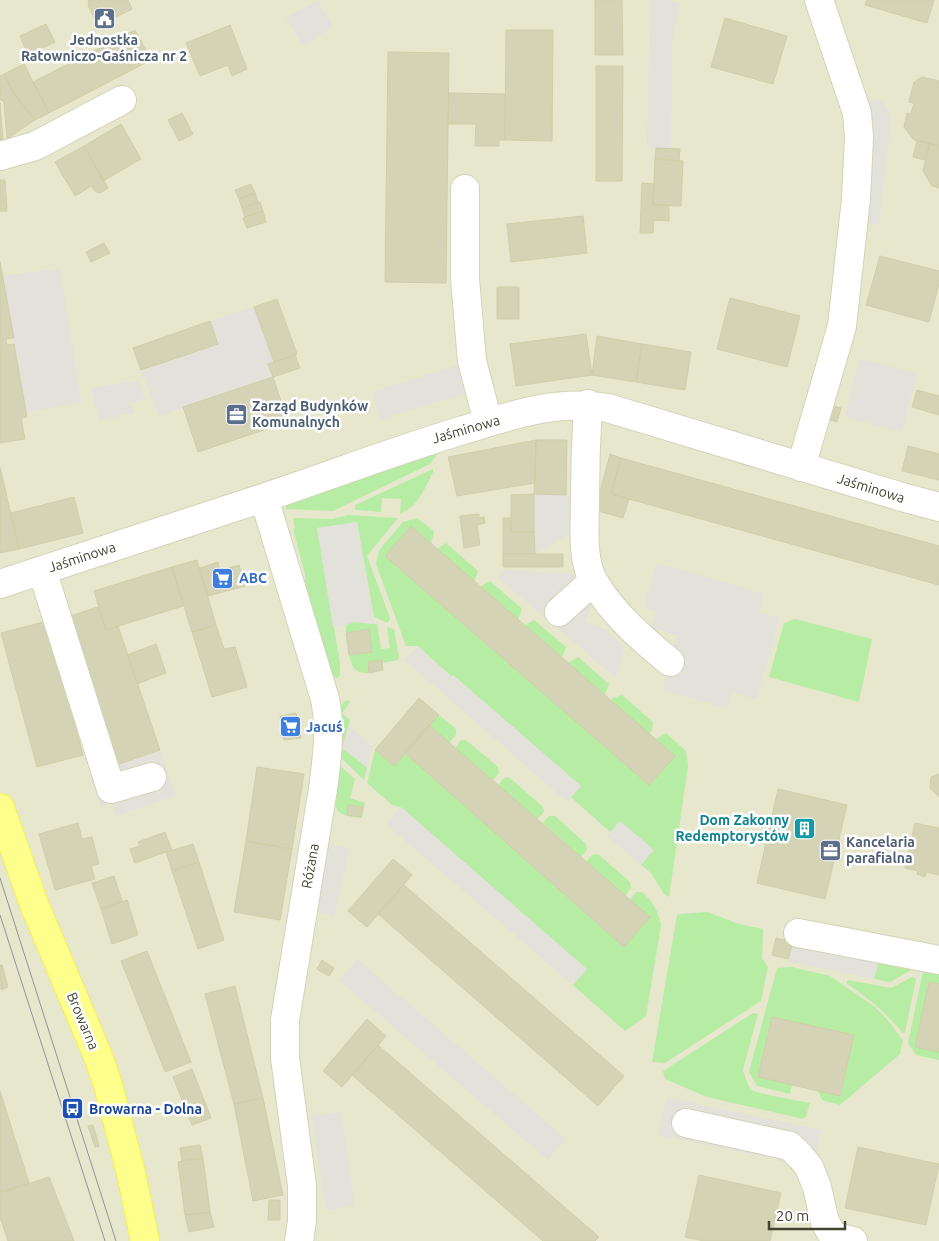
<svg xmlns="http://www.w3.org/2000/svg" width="939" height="1241" font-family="Ubuntu,sans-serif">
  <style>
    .residential { fill: #e7e7ce }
    .green { fill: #b6eca4 }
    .parking { fill: #e2e1da }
    .building { fill: #d4d3b5; stroke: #d1cda7 }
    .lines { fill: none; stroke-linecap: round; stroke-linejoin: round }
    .minor-casing { stroke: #d4d3b6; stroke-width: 30 }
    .major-casing { stroke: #f0f051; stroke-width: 30 }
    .minor { stroke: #fff; stroke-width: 28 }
    .major { stroke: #fdff8d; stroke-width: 28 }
    .tram { stroke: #939393; stroke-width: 1 }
    .labels { text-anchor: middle; stroke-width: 5; stroke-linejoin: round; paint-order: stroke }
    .service-label { font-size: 14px; font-weight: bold; fill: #4e5e75; stroke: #fff; text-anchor: start }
    .street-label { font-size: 14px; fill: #444331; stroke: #fff }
    .shop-label { font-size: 14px; font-weight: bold; fill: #366cbe; stroke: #fff; text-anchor: start }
    .culture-label { font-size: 14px; font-weight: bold; fill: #0d838f; stroke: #fff; text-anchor: end }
    .transit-label { font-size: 14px; font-weight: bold; fill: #164399; stroke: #fff; text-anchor: start }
  </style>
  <rect width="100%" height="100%" fill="#f3f3e1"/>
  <path class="residential" d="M0,0H939V1241H0Z"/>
  <path class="green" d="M440,450L430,464L333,511L285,509L290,500Z
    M433,469V472C426,486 417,509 400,513L401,499L382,498L381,512L356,510L355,509V505Z
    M348,515L398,518L367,556L390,618L388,623L374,617L357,522L317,528L340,663V676L337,678L327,672L306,596L305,574L293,529L295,528L293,518L332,519Z
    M417,518L434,531L431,544L411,527L385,556L649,785L674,756L656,739L666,733L686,751L688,766L669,897L664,894L651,873L641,865L653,850L619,822L610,832L571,797L581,786L453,675L452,677L418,646H406L376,564L379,550L403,522Z
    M446,543L478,571L474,582L437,549Z
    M490,581L522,609L518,620L480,587Z
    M795,619L872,639L859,702L769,677L784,623Z
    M534,620L566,647L562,658L525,625Z
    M351,622L377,624L381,649L390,648L387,627L394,629L399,657L398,660L382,663L381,660L368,662L369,673C354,673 353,669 349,655L372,652L368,629L346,633V625Z
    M578,657L609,684L605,695L568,663Z
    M622,695L653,722L652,730L649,734L611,701L613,698Z
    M346,700L351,701L342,713L350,720L342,748L367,767L364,780L339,756L338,709Z
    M439,715L456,729V735L449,743L429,725Z
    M461,740H466L498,767L499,773L493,780L455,748Z
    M375,750L394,766L405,753L624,947L650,917L630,900L636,892H642C653,901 658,911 661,925L646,1016L625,1031L573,985L586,969L402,808L392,805L367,783Z
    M338,764L355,779L350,798L365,803L362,818C356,817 348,817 342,814C328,807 336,776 338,764Z
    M509,777L543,807L544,812L537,819L498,785L504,778Z
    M549,816H555L586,844L587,850L581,857L543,823Z
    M598,854L630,882L631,888L625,896L586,862L592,855Z
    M707,912L739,924L763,929L762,958L768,967L761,1001L665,1063L652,1062L677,915L680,914Z
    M879,961L924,963L890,982L874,979Z
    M792,967L830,976L875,1007L885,1017L903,1040L900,1054L840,1105L822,1100L818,1091L841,1095L854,1035L772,1017L758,1077L792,1085L790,1094L757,1086L749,1072L777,968Z
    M923,971L939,972V1060L916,1055L908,1043Z
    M912,977L916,979L905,1033H903C886,1013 868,998 846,983L848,980L891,988Z
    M753,1013L758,1014L743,1070L748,1085L753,1091L768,1095L810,1103L806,1116L803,1119L707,1097L665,1079L663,1071Z"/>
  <path class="parking" d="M650,0H667L680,4L672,41L671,149L647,148Z
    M318,1L333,26L303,46L286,17Z
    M881,99L891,117L879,225L854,221L855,108Z
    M60,269L81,402L26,412L2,276Z
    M254,307L274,362L269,364L273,377L159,416L141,370L217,344L210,321Z
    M860,359L917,374L902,432L845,417Z
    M472,361L480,389L380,419L372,392Z
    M138,381L145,398L131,403L135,412L99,421L91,388Z
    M534,494L585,496L571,533L535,554Z
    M357,522L374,624L355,622L346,625L333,627L317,528Z
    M657,563L764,594L759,612L780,618L756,699L732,692L727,708L662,690L677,635L651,628L656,611L644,608Z
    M503,570L574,574L591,606L584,622L603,628L624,647L619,670L615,677L498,578Z
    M418,646L451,677L453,675L581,786L567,802L405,660Z
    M349,726L372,746L367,767L342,748Z
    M160,750L176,795L116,816L111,803L101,807L89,775Z
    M401,807L587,969L573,985L386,824Z
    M620,821L654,850L641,865L607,836Z
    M328,843L349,849L334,917L317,912Z
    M792,943L879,961L874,979L788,961Z
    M357,959L566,1139L548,1160L339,980Z
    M667,1098L821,1130L814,1165L797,1172L785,1162L774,1159L658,1135Z
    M341,1112L355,1206L326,1210L312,1116Z"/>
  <path class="building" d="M88,0H128L132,9L98,26L88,5L89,4Z
    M595,0H622L623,55H595Z
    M867,0H934L927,23L865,5Z
    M725,18L787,36L773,84L711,67Z
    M46,24L55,42L28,55L20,36Z
    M230,25L247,69L232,76L228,65L200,76L186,43Z
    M135,30L151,60L49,113L33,82Z
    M506,30H553L552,141L505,140Z
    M388,52L449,53L446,283L385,282Z
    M24,64L49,113L35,120L13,92L4,74Z
    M596,66H623L622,181H596Z
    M4,74L13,92L35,120L7,139L4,102L0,99V76Z
    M922,77L939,81V146L914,140L904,127L907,113L911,114L914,103L909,102L914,82Z
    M449,93L505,94V140H499V146H475L476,124H448Z
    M0,103L3,140H0Z
    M182,113L193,134L179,141L168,120Z
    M121,124L141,159L103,181L84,146Z
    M917,141L930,143L925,160L913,157Z
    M930,143L939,146V188L932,186L923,171Z
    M84,146L108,188L100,193L95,191L91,186L75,196L55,162Z
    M656,148L680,149L679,161L655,159Z
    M655,159L683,161L681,206L653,205Z
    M0,180H5L7,211H0Z
    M642,183L654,184L653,205H669V221L654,220L653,233H640Z
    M251,184L255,193L239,199L235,190Z
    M255,193L258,202L242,208L239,199Z
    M260,202L263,211L245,217L242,208Z
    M263,211L266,222L247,228L243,218Z
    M583,216L587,253L511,262L507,224Z
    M104,243L110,253L91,262L86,252Z
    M880,256L939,271V284L929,322L866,305Z
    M0,262L14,338L6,339L7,345L14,344L27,417L21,418L25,439L0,443Z
    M497,287H519V319H497Z
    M730,298L800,316L787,367L717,349Z
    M277,299L297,354L274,362L254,307Z
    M210,321L218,344L141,370L133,348Z
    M586,334L592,375L516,386L510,344Z
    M597,336L642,344L636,382L592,375Z
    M642,344L691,352L685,390L636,382Z
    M295,355L300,368L273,377L268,364Z
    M273,377L288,422L198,452L183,407Z
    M917,390L939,396V415L912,407Z
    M831,405L841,408L837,422L827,419Z
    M536,440H567L566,495L534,494Z
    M536,440L535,483L457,496L448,457Z
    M908,446L939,454V480L902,471Z
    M610,454L621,458L611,494L629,499L623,518L595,510Z
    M621,458L939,546V585L611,494Z
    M0,467L19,549L0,553Z
    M534,494V532H511V495Z
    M74,497L83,533L19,549L11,513Z
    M479,514V518L484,517L485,523L477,525L480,545L464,548L460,516Z
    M503,518H511V532H534L535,554H503Z
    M411,526L675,756L649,785L385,556Z
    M503,554H563V567H503Z
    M197,560L216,625L192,632L172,567Z
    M218,562L220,571L239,565L245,586L208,596L200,568Z
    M172,567L183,606L106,630L94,591Z
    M98,607L106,630L118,626L160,750L113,766L64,618Z
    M47,621L83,755L37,767L1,633Z
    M216,625L224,649L235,647L247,687L212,697L192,632Z
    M369,629L372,652L349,655L346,633Z
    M156,644L166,673L137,684L127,655Z
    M382,660L383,670L369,673L368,662Z
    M419,698L439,715L394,766L375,750Z
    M296,713L301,738L284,740L280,716Z
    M429,725L650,917L624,947L405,753Z
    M257,767L304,774L292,849L246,841Z
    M939,774V797L930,788L931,777Z
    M778,789L847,805L825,899L757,883Z
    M348,805L363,807L361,817L347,815Z
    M78,823L82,839L92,837L99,864L91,866L95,879L55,890L39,834Z
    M915,823L939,828V875L926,872L925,877L917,874L918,871L905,868Z
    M165,832L172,850L135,863L130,849L140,846L138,842Z
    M246,841L292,849L280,920L234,912Z
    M193,844L199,862L172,871L166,852Z
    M393,859L412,875L367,927L348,911Z
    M199,862L224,940L198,949L172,871Z
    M114,876L122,901L101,909L92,883Z
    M404,885L624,1076L598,1106L378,914Z
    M127,900L138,935L112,944L101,909Z
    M776,938L793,942L788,959L772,955Z
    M147,951L191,1062L165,1072L121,961Z
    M322,960L334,968L329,976L317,969Z
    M0,965H2L8,987L1,990Z
    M929,982L939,984V1052L915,1047Z
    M235,986L263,1098L234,1104L205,994Z
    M772,1017L854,1035L840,1096L758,1077Z
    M367,1019L386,1036L342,1087L323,1071Z
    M378,1045L599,1237L595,1241H543L352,1075Z
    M192,1069L211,1118L192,1125L173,1077Z
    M0,1091L29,1183L0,1192Z
    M263,1098L283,1195L253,1201L234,1104Z
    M93,1125L99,1146L95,1147L88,1126Z
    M200,1145L203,1158L182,1161L180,1148Z
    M858,1147L939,1164L926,1225L845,1208Z
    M203,1158L210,1212L185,1215L178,1162Z
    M699,1175L781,1193L770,1241H704L685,1237Z
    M49,1177L74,1241H8L0,1217V1193Z
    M269,1200H280V1220H268Z
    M210,1212L214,1227L189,1232L185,1215Z"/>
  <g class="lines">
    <defs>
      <path id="minor" d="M0,156L35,146L122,100
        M465,189V279L472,361L488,422
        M588,404C586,436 585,468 585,500C585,524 581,560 594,582C613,614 642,639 670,662
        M801,467L842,326L856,199L859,137L857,113L819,0
        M264,498L325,699C331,729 327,759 323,789L285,1020V1058L302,1186V1221L299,1241
        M42,570L111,789L152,777
        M0,584C88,555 176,527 263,498C329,476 394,451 460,431C510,416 556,399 608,408L902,497L939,507
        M559,612L593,581
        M798,933L939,960
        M686,1123L790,1146L800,1156L809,1167L817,1187L825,1222L833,1236L853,1241"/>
      <path id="major" d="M0,808L34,904L98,1056L108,1085L131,1173L145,1241"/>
    </defs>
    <use href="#minor" class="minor-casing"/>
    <use href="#major" class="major-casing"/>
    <use href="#minor" class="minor"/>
    <use href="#major" class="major"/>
    <path class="tram" d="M0,878L116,1241
      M0,915L105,1241"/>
  </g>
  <defs>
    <symbol id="civic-square" viewBox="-11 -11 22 22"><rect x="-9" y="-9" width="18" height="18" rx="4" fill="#5c6f8a" stroke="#fff"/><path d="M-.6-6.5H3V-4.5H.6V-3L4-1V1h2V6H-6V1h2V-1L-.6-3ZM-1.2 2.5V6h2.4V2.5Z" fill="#fff"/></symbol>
    <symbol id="office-square" viewBox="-11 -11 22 22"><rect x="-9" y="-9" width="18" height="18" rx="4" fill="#5c6f8a" stroke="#fff"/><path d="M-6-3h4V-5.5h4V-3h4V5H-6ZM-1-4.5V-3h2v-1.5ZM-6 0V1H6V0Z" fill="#fff"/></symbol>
    <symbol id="supermarket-square" viewBox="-11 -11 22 22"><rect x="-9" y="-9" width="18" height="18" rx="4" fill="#3f7fe0" stroke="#fff"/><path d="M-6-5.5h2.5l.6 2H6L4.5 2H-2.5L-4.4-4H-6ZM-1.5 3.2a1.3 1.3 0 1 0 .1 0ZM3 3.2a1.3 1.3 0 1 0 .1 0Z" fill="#fff"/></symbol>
    <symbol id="building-square" viewBox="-11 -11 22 22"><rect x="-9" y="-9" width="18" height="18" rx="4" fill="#0f9aa8" stroke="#fff"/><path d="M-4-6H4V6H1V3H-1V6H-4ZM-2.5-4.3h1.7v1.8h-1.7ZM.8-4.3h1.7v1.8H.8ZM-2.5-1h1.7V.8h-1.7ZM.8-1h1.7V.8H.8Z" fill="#fff"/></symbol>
    <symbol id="bus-square" viewBox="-11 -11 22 22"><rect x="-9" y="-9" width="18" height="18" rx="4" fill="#1a4fb4" stroke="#fff"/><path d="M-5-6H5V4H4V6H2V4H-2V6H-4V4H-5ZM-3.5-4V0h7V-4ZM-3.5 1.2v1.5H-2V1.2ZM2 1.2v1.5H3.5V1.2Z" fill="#fff"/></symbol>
  </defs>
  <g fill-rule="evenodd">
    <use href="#civic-square" x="92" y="6" width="25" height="25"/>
    <use href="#office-square" x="224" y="402" width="25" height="25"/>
    <use href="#supermarket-square" x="210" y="566" width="25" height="25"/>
    <use href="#supermarket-square" x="278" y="714" width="25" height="25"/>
    <use href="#building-square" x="792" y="816" width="25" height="25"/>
    <use href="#office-square" x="818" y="838" width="25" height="25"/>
    <use href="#bus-square" x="60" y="1096" width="25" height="25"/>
  </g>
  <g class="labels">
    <g class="service-label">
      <text x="104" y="45" text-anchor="middle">Jednostka<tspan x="104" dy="16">Ratowniczo-Gaśnicza nr 2</tspan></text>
      <text x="252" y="411">Zarząd Budynków<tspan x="252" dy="16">Komunalnych</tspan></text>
      <text x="846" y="847">Kancelaria<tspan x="846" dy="16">parafialna</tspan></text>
    </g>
    <g class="street-label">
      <text transform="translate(466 429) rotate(-16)" y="5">Jaśminowa</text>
      <text transform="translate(871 488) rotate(17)" y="5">Jaśminowa</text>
      <text transform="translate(82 557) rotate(-18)" y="5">Jaśminowa</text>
      <text transform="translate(310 866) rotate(-80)" y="5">Różana</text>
      <text transform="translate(83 1021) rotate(67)" y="5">Browarna</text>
    </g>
    <g class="shop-label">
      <text x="239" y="583">ABC</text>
      <text x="306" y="732">Jacuś</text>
    </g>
    <g class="culture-label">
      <text x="789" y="825">Dom Zakonny<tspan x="789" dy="16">Redemptorystów</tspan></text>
    </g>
    <g class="transit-label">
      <text x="89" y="1114">Browarna - Dolna</text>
    </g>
  </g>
  <path d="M769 1221v8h76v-8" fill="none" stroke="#444331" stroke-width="2.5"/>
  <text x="776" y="1221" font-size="15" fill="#444331" stroke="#ffffff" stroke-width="4" paint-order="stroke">20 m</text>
</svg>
